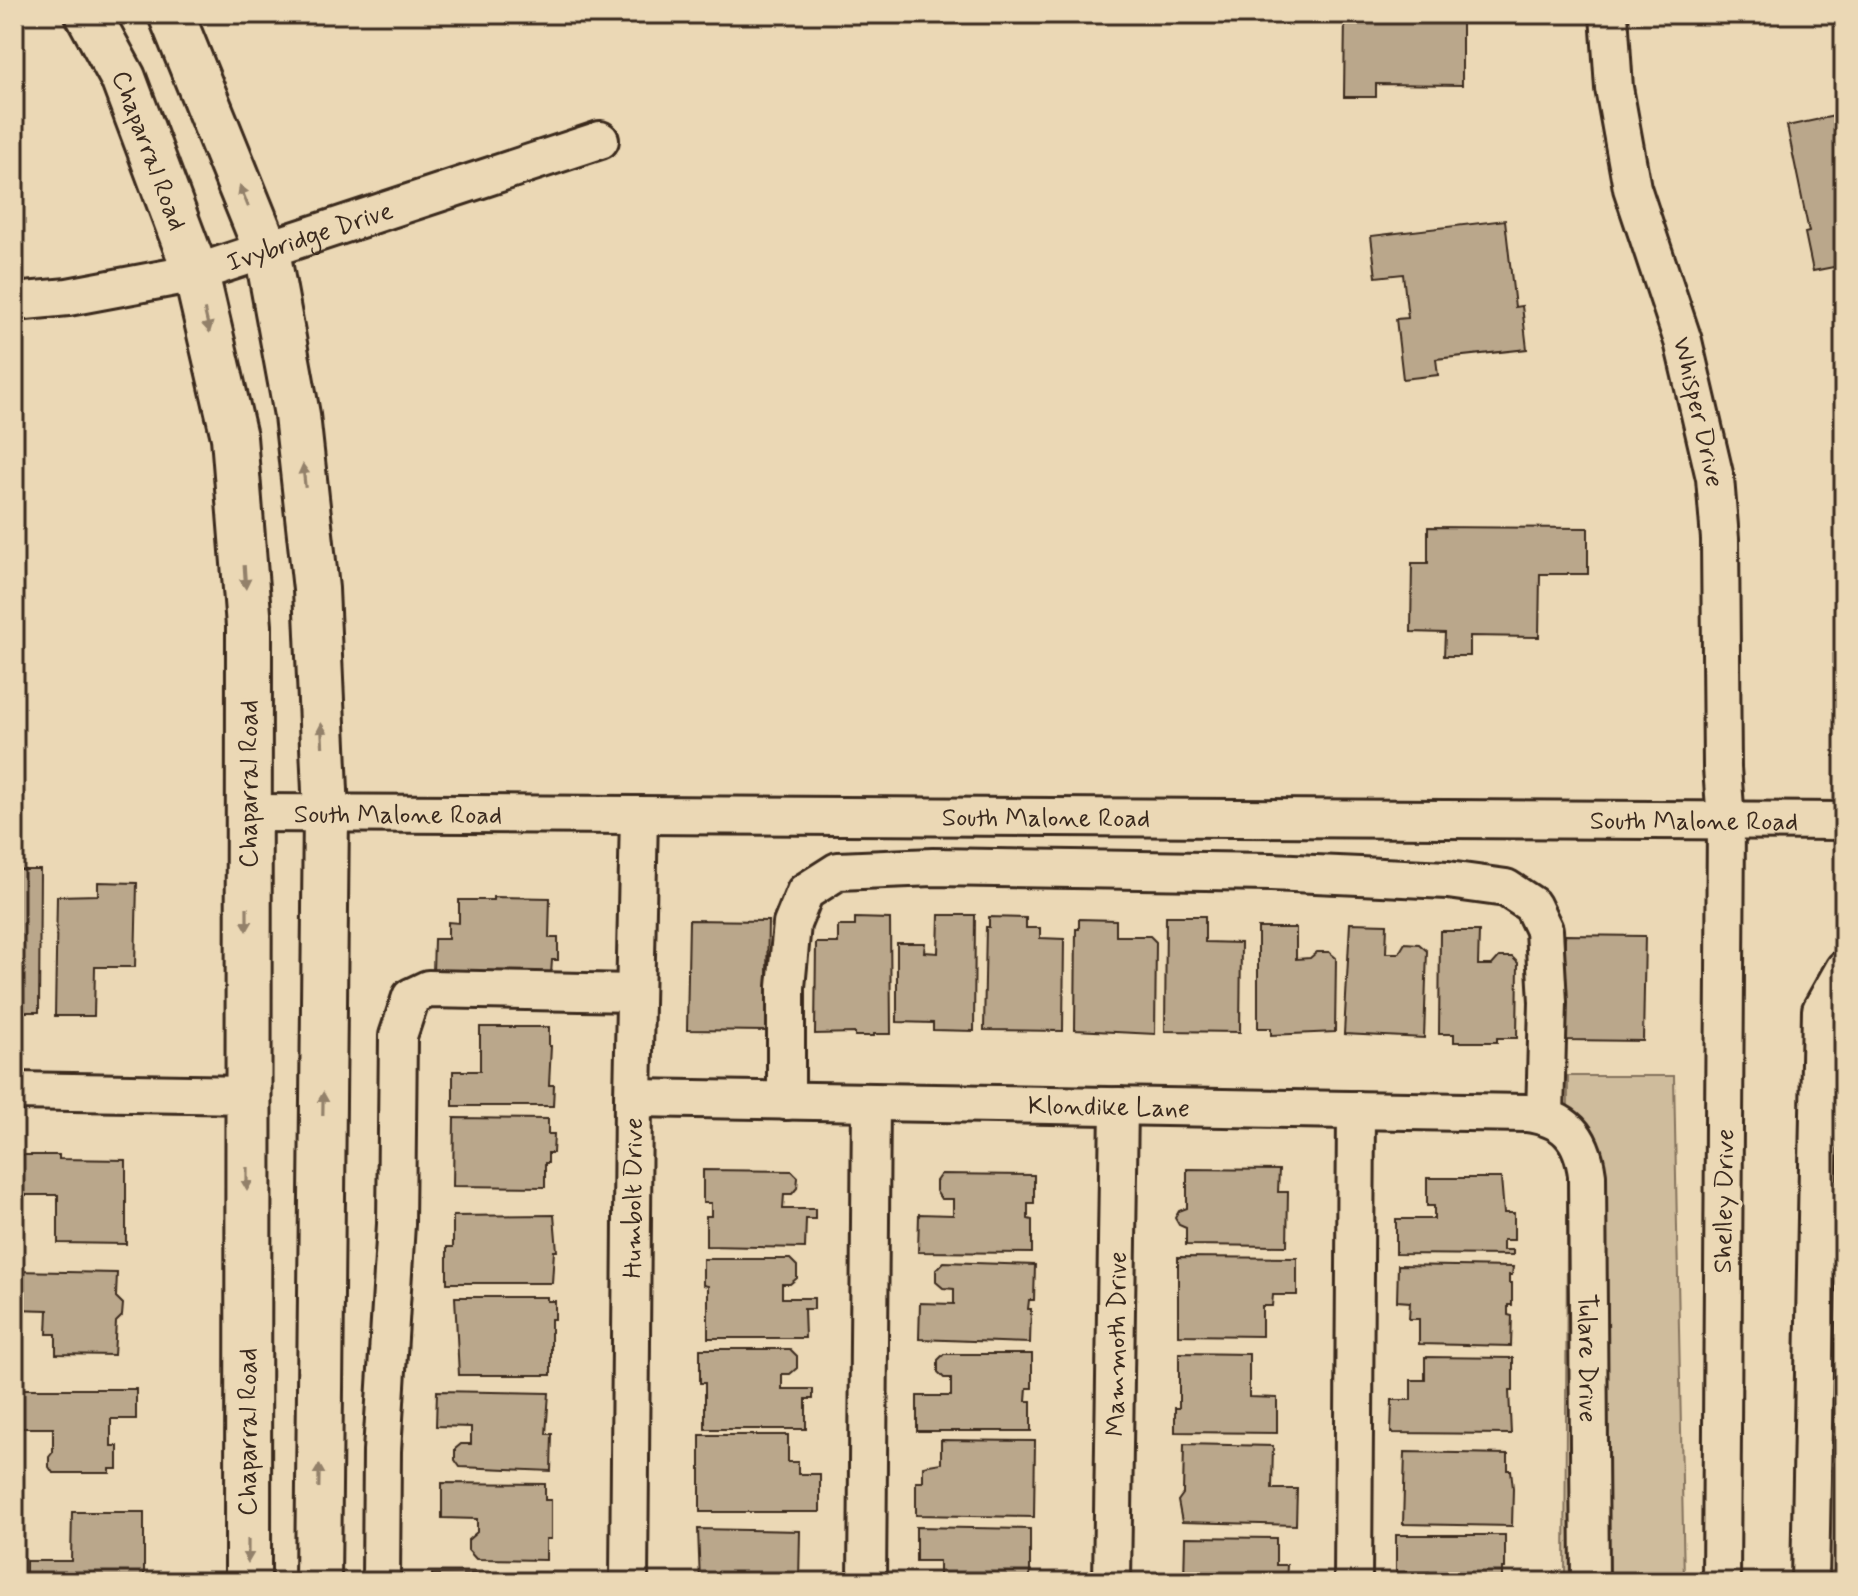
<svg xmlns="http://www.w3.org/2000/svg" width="1858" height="1596" font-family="Mynerve,sans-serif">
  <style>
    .green { fill: #cfbc9c; stroke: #85735d; stroke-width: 2 }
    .building { fill: #baa78b; stroke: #3b2a1e; stroke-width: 2 }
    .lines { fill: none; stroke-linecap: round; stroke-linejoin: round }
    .minor-casing { stroke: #3b2a1e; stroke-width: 42 }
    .major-casing { stroke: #3b2a1e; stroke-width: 50 }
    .minor { stroke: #ebd8b5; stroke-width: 36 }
    .major { stroke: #ebd8b5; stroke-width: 44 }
    .oneway { fill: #93816a }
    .labels { text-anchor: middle; stroke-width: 8; stroke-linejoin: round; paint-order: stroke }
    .street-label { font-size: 26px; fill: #3b2a1e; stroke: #ebd8b5 }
  </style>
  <rect width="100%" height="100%" fill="#ebd8b5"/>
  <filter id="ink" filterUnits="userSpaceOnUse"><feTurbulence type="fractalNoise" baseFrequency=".0125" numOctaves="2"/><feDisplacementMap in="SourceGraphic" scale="16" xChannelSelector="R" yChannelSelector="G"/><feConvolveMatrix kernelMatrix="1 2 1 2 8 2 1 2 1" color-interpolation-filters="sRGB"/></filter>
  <g filter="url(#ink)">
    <path class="green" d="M1568,1076H1674L1684,1582H1565Z"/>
    <path class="building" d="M1345,14H1462V85L1376,84V97H1344Z
      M1844,114V265L1813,271L1805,233L1809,232L1787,126Z
      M1505,220L1515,307L1522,306L1527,349L1436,359L1438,375L1403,379L1396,319L1408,318L1403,274L1376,277L1371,236Z
      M1428,527L1588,528V574H1540L1539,637L1470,636V656H1444L1445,633L1411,632L1412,563H1428Z
      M14,870H40L39,1012H14Z
      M98,882L137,883L135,967H95L94,1016H55L57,896L98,895Z
      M493,897L550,898L549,938H558V960H552L551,975L433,972L434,939H448V922L459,923V900H493Z
      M939,915H975L974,1031L933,1030V1023L897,1022V943H925L924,952L938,953Z
      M1166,916H1205V942L1241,943L1240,1032L1165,1031Z
      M989,917L1026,918V928H1040V938L1064,939L1063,1031L984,1030L986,927H989Z
      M855,918L890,919L891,1034H874V1036H855V1033L815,1034L816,943H838V926H855Z
      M1079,919L1116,920V936H1150L1156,942L1155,1034L1075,1030L1076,929H1079Z
      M689,920L768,921L766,1031L687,1030Z
      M1350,923L1387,924L1386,953H1399L1405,943L1419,944L1427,951L1424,1038L1344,1034Z
      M1258,928H1296V959L1310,958L1317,952H1329L1336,958L1335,1032L1271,1035V1028H1258Z
      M1440,931H1479L1478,965H1492L1499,957H1512L1518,963L1517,1038H1497V1042H1454V1034H1439Z
      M1565,935L1645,936L1643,1041L1564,1040Z
      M480,1027H549V1046H551L549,1085H554L553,1106H453V1071H480Z
      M454,1118L548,1119V1134H554L553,1153H548V1163H545V1187L453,1186Z
      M14,1155H59V1159L126,1160V1244L58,1243V1195H14Z
      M1187,1169L1279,1170L1278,1192H1288L1287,1246L1186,1245V1228L1179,1225L1175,1218L1179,1211L1187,1208Z
      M703,1170L792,1171L798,1177L797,1188L792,1194H784L783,1209H815V1219H806L805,1248L706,1246V1216H711V1203H703Z
      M941,1174L1034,1175V1203H1028V1219L1032,1220V1253L918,1252L919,1214L953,1215V1199H941L936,1191V1181Z
      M1427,1178H1501L1504,1213H1514V1240H1503V1250H1513V1255L1396,1254V1219H1434V1206H1427Z
      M554,1215L557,1251H554L552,1283H447V1247H453V1216Z
      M1178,1257L1297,1258V1295H1273L1272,1306H1262V1336L1178,1335Z
      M703,1259H790L797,1266V1278L790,1284H782V1298H814V1309H804L805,1338H708V1286L703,1285Z
      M944,1262L1035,1265L1034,1300H1029L1028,1309H1031L1030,1343L919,1339L920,1303L954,1304V1289L943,1288L936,1282V1270Z
      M1398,1265L1513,1267L1512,1275H1509V1283H1512V1305H1508V1315L1512,1316L1511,1346L1419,1344V1319H1409L1410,1302L1397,1301Z
      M14,1271L117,1273L116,1297L123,1304L122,1316L116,1322L114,1355L56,1354V1334H47L48,1310L14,1309Z
      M455,1297H547V1301H555V1319H551V1375H459Z
      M700,1349H790L797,1356V1368L790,1374H782V1389H813V1399H806V1429H705V1383H700Z
      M1179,1353L1249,1354V1397L1277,1398V1433L1175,1432V1408H1179Z
      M944,1354H1032V1388H1027L1026,1401H1031V1431H917V1396H951V1378H944L938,1372V1360Z
      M1425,1357L1513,1358V1391H1509L1511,1434L1391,1433L1392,1400H1411V1380H1425Z
      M14,1389H136V1419H111V1446H118V1469H110V1473H53L49,1467V1457L53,1452V1428H14Z
      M437,1391L549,1393L546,1434H552L551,1471L460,1467L455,1460V1449L461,1444H471V1427L436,1426Z
      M700,1435H788V1462H798V1474H820V1512H700Z
      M941,1440L1035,1441L1034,1517L916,1515V1482H923V1466L941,1463Z
      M1184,1444L1273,1446L1272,1489H1297L1296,1525L1182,1522L1178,1501L1183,1494Z
      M1405,1452L1508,1454V1470H1511L1513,1488L1512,1526L1403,1524Z
      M442,1483L545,1484V1500H551V1539H546V1560L476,1559L468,1550V1540L477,1532V1519L442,1518Z
      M72,1512H144V1582H26V1561H71Z
      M916,1527L1030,1529V1582H948V1578H939V1561H916Z
      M698,1529L800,1531L799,1582H700Z
      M1396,1535H1505V1568H1502V1582H1429V1572H1396Z
      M1185,1537L1276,1538V1565H1287L1286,1582H1180L1184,1581Z
      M545,1573V1582H432V1574Z"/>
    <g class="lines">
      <defs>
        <g id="minor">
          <path id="s1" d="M1609,14L1614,88L1632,188L1683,341L1715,478L1720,539L1722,768L1726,821L1721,1582"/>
          <path id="s2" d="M14,302L68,297L196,273L600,140"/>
          <path id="s3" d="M248,813L1844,821"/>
          <path d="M14,1091L247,1095"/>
          <path id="s4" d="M633,1098L1526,1113C1565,1118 1582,1136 1587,1175L1590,1582"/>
          <path d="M786,1101V987L792,924L805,892L838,871L933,867L1271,872L1448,880L1506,888L1532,905L1544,930L1548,1002L1545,1116"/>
          <path d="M381,1582L382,1451L396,1224L398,1036L411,997L428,989L635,993"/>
          <path id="s5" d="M629,1582L633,1098L639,815"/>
          <path d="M867,1582L871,1102"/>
          <path id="s6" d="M1112,1582L1119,1106"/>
          <path d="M1353,1582L1356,1110"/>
          <path d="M1810,1582L1821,1010L1844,969"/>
        </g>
        <g id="major">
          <path id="s7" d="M88,14L123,78L196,273L234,437L249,626L248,1582"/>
          <path d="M171,14L267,251L297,415L316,589L326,813L318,1582"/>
        </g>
      </defs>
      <use href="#minor" class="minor-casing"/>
      <use href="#major" class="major-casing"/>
      <use href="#minor" class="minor"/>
      <use href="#major" class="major"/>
    </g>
    <defs><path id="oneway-solid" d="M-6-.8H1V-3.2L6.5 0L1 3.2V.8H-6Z" transform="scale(2)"/></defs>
    <g class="oneway">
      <use href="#oneway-solid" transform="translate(244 196) rotate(-112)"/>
      <use href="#oneway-solid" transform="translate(207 321) rotate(77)"/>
      <use href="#oneway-solid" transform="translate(304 476) rotate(-96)"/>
      <use href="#oneway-solid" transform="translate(245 577) rotate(86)"/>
      <use href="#oneway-solid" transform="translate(322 735) rotate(-93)"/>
      <use href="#oneway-solid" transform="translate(247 919) rotate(90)"/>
      <use href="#oneway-solid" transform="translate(323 1104) rotate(-89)"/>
      <use href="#oneway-solid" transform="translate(247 1179) rotate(90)"/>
      <use href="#oneway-solid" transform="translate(319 1476) rotate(-89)"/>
      <use href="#oneway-solid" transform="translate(248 1551) rotate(90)"/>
    </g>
  </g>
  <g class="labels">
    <g class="street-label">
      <text dy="9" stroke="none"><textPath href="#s7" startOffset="150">Chaparral Road</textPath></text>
      <text dy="9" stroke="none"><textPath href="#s2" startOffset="304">Ivybridge Drive</textPath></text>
      <text dy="9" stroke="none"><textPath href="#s1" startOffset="410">Whisper Drive</textPath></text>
      <text transform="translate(248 784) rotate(-90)" y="9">Chaparral Road</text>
      <text dy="9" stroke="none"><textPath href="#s3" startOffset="150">South Malone Road</textPath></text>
      <text dy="9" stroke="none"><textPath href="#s3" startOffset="798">South Malone Road</textPath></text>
      <text dy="9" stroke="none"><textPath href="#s3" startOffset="1446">South Malone Road</textPath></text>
      <text dy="9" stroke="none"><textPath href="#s4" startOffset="476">Klondike Lane</textPath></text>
      <text dy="9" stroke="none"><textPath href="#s5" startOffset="384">Humbolt Drive</textPath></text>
      <text transform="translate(1723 1201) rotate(-89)" y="9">Shelley Drive</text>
      <text dy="9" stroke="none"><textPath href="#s6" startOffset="238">Mammoth Drive</textPath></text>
      <text dy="9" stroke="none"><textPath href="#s4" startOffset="1172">Tulare Drive</textPath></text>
      <text transform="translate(247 1432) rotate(-90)" y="9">Chaparral Road</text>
    </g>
  </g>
  <rect width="1858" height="1596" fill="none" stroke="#ebd8b5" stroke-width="48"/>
  <rect x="24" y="24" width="1810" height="1548" fill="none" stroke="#3b2a1e" stroke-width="3" filter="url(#ink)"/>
</svg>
